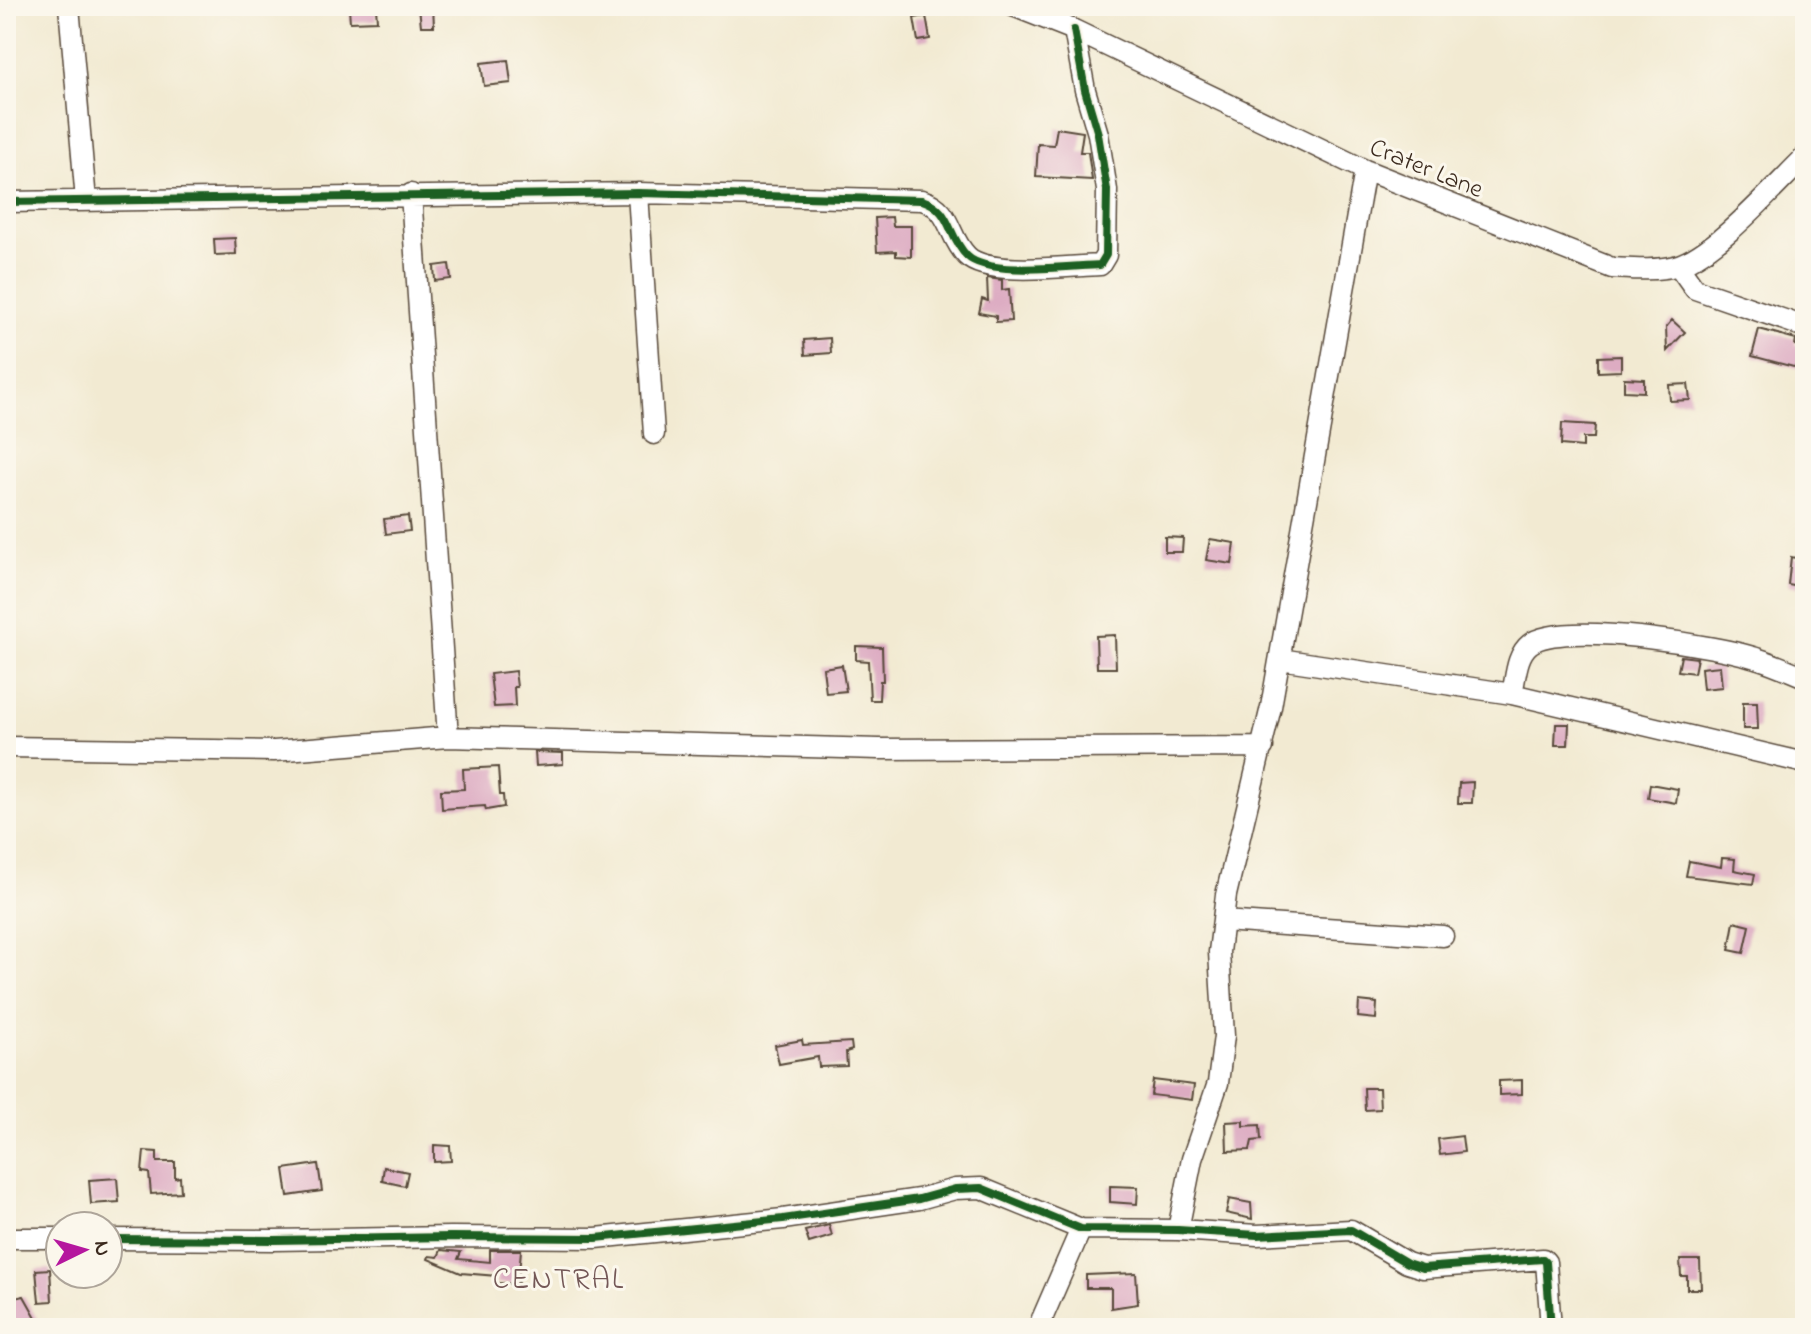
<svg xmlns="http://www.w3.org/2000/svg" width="1811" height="1334" font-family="'Indie Flower',sans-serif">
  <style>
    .building { fill: #ddacc2 }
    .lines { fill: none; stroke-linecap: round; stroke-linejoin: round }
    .minor-casing { stroke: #564739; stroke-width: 23 }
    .minor { stroke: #fff; stroke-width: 20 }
    .cycleway-casing { stroke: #fbf7ec; stroke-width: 13 }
    .cycleway { stroke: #1b5e20; stroke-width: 8 }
    .labels { text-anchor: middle; stroke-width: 6; stroke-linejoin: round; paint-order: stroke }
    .street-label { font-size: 26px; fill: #3b2a1e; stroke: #fbf7ec }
    .quarter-label { font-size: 30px; letter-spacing: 2px; fill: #745857; stroke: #fbf7ec }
  </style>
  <rect width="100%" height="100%" fill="#fbf7ec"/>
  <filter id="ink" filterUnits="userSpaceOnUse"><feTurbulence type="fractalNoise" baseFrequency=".0125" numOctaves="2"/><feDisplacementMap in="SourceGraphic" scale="16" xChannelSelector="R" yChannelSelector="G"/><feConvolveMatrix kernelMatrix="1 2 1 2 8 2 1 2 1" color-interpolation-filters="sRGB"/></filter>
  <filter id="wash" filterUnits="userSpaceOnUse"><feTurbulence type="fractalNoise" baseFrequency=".006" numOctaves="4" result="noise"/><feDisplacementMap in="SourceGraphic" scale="32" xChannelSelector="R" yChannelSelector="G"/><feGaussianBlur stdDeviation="1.8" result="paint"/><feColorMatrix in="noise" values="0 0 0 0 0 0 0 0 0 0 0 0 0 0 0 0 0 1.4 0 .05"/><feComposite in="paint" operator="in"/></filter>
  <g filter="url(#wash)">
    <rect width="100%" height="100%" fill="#f2ead2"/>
    <g id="blocks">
      <path class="building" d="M419,6H433L434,26H421Z
        M376,7L377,21L350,22L349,8Z
        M926,16L930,39L918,41L914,18Z
        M508,60L511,83L484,86L481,63Z
        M1057,128L1083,132L1080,152H1088L1092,180L1036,177L1038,144L1054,145Z
        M892,217L893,226H911V257L896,256V251L877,252L875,218Z
        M235,238L236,254L215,255L214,239Z
        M449,264L451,279L435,281L434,266Z
        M987,278L1002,280V290L1009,289L1011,321L996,322V316L979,313L982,299L988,301Z
        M1672,320L1685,332L1667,351L1666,327Z
        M1759,329L1796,339L1795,345L1805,344V370L1752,356Z
        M830,338L831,353L805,355L804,340Z
        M1621,356V371L1598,372V357Z
        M1624,378L1644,379V392L1624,391Z
        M1688,384L1690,400L1670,401L1669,385Z
        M1562,423L1595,425L1594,438H1583V447L1561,445Z
        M408,516L410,531L386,534L384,519Z
        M1165,537L1183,538L1182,552H1165Z
        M1210,539L1235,543L1232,564L1206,560Z
        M1791,557L1805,560V588L1788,585Z
        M1115,635L1116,668H1097L1096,636Z
        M856,646L882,647L883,681H880L879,700H870L868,661L856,660Z
        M1681,656L1697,658L1694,673L1678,671Z
        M842,665L846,691L826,693L823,668Z
        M1720,666L1722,687L1703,689L1701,668Z
        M515,671L517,687H514L515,706L494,707L490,674Z
        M1743,702H1757L1758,729H1743Z
        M1556,724H1569L1568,745H1555Z
        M535,752L563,753V764L536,766Z
        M498,767L500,795H503L504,807L486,810L485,806L442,809L441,790L464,789L463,769Z
        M1473,782L1472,803H1458L1459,783Z
        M1650,784L1678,789L1676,803L1648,798Z
        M1722,858L1735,859L1734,870L1755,874L1753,884L1686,876L1689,861L1721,867Z
        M1734,922L1750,926L1744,953L1729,950Z
        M1359,1001L1377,1003L1376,1019L1358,1017Z
        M802,1040L803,1045L851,1042L852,1050L846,1052L847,1066L819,1067L818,1057L779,1064L775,1045Z
        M1153,1080L1194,1085L1192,1100L1151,1095Z
        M1522,1080V1094L1499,1095V1081Z
        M1364,1088H1379L1380,1109L1365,1110Z
        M1243,1121V1126L1260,1125L1261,1140L1252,1141L1250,1150L1227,1151L1226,1122Z
        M1462,1136L1464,1152L1440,1155L1438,1139Z
        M434,1145L450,1146L451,1161L434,1162Z
        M144,1151L157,1152V1162H175V1178L180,1177L181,1192L151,1194L149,1173L142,1172Z
        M318,1164L322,1191L288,1196L284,1169Z
        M384,1167L408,1172L405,1186L382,1181Z
        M117,1178L119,1202L91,1204L89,1180Z
        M1110,1186L1138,1187L1137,1204L1110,1202Z
        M1229,1199L1251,1203L1252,1219L1226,1213Z
        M829,1225L832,1236L809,1243L805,1231Z
        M441,1250L461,1252L458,1259L490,1262V1250H521L518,1284L497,1283V1276L461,1273L428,1259L429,1256L438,1257Z
        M1680,1260H1700L1701,1289H1687V1276H1681Z
        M50,1269L52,1301L39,1302L36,1270Z
        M1136,1273L1138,1304L1111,1308V1288H1086V1275Z
        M24,1296L42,1328H23L20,1321L14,1323L7,1300Z"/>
    </g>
  </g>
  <g filter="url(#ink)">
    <use href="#blocks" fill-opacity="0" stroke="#564739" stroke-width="2"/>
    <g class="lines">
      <defs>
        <path id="minor" d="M69,6L86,201
          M1013,6L1074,30L1365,170L1612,268C1633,269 1654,271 1675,266C1714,256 1775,186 1805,157
          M638,193L654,434
          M411,194L448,737
          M6,202L638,193L922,200C952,209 947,236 967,256C988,277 1070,266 1100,265L1106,255L1107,190L1098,134L1085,90L1074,30
          M1678,265L1695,289L1805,327
          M1280,659L1512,694L1805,763
          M1512,694C1516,677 1516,655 1530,644C1560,619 1721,646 1759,659C1775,664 1790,671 1805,677
          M6,747L274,751L448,737L879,749L1263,747
          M1223,921L1443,936
          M1178,1230L1192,1159L1218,1083L1224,1036L1219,952L1226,895L1271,707L1365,170
          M6,1238H60
          M108,1239L274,1240L451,1237L596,1238L783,1219L919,1199L955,1189L981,1188L1081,1229L1178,1230L1257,1235L1351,1230L1407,1263L1423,1268L1543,1259L1546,1262L1551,1328
          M1038,1328L1081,1229"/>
      </defs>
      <use href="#minor" class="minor-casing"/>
      <use href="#minor" class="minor"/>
      <defs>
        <path id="cycleway" d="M6,202L638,193L922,200C952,209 947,236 967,256C988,277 1070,266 1100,265L1106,255L1107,190L1098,134L1085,90L1074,30
          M108,1239L274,1240L451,1237L596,1238L783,1219L919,1199L955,1189L981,1188L1081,1229L1178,1230L1257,1235L1351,1230L1407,1263L1423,1268L1543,1259L1546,1262L1551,1328"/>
      </defs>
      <use href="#cycleway" class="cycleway-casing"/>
      <use href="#cycleway" class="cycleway"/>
    </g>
  </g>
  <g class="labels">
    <g class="street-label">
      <text transform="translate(1427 167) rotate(22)" y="9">Crater Lane</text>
    </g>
    <g class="quarter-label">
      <text x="559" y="1288">CENTRAL</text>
    </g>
  </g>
  <rect width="1811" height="1334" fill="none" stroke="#fbf7ec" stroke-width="32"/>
  <g transform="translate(84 1250) rotate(85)"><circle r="38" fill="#fbf7ec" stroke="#aea59a" stroke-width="2"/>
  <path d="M0-6L14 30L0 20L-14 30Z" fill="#b5179e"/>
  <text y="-12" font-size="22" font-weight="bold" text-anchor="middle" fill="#3b2a1e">N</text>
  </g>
</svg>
